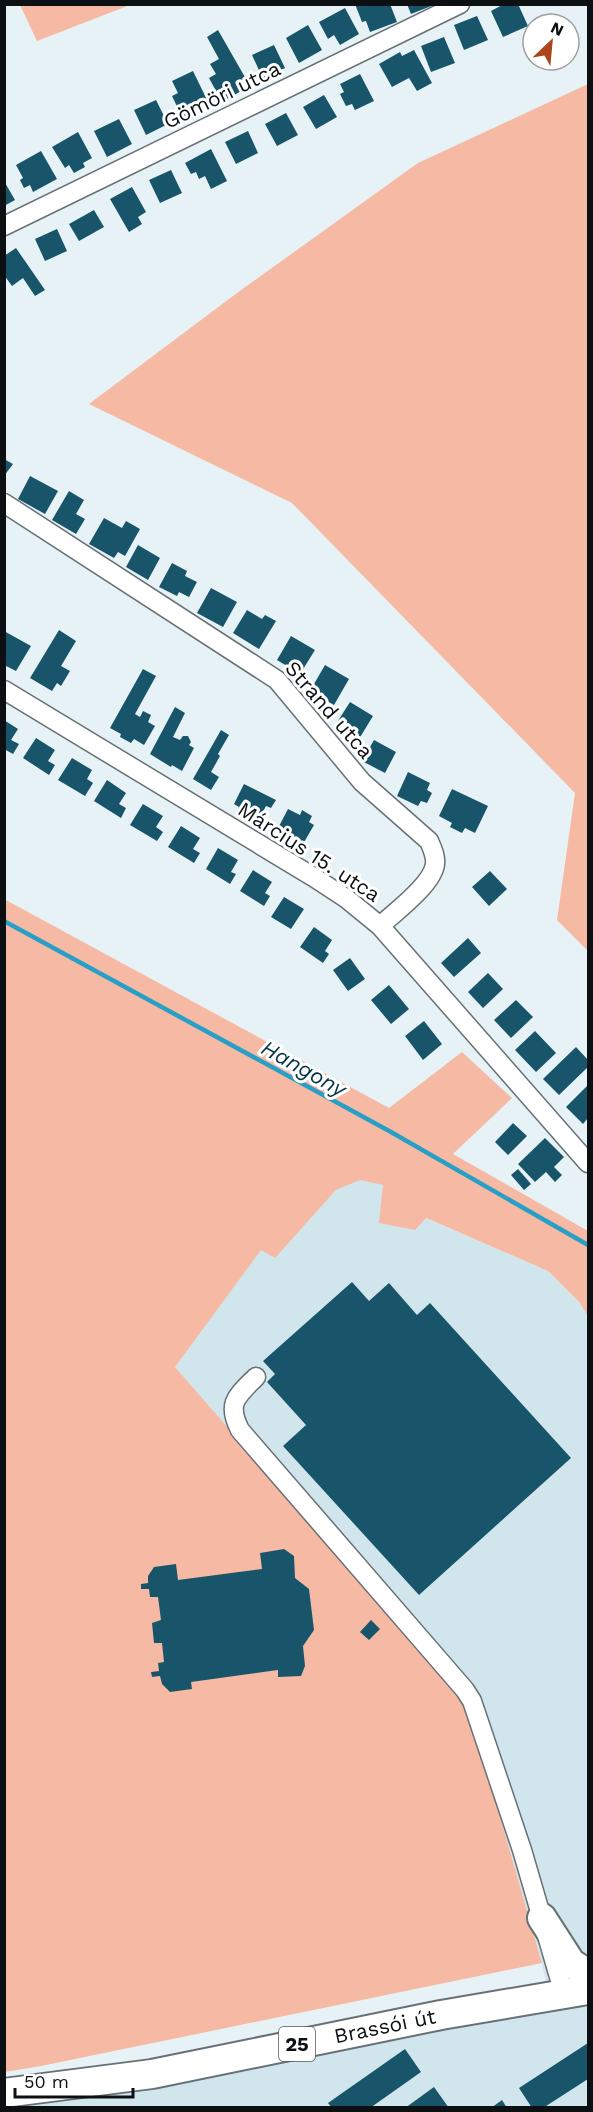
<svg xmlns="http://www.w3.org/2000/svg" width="593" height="2112" font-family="'Work Sans',sans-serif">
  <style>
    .built { fill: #d1e5ed }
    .green { fill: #f6baa4 }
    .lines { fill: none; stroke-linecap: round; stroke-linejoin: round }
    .stream { stroke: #289fc6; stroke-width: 4.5 }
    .building { fill: #19556a }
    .street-casing { stroke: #677175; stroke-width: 21 }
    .primary-casing { stroke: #677175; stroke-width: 32 }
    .street { stroke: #fff; stroke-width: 18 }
    .primary { stroke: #fff; stroke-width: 28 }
    .labels { text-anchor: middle; stroke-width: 6; stroke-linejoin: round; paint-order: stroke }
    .shield { fill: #fff; stroke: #555859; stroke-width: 1.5 }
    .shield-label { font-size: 20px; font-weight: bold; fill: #0c1012 }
    .street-label { font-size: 21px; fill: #0c1012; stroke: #fff }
    .water-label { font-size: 22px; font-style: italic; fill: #023646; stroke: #fff }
  </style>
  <rect width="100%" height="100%" fill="#e6f2f6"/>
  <path class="built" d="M360,1179L383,1185L425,1218L548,1271L580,1303L588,1317V2004L585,2005L588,2010V2107L5,2108L129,2090L552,2010L542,1963L471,1715L459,1692L175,1367L261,1249L275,1257L336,1190Z"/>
  <path class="green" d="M20,5H130L37,41Z
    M588,84V951L557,920L575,793L292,503L89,404L237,293L418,163Z
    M4,899L389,1108L462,1052L512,1098L453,1154L588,1231V1317L580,1303L548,1271L426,1218L415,1230L379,1223L383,1185L360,1180L336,1190L275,1258L261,1250L175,1367L459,1692L471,1715L542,1963L41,2066L5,2072Z"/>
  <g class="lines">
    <path class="stream" d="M4,921L391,1132L588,1245"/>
  </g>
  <path class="building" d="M355,4H390L397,22L370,32L366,21L362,22Z
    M407,4H434V5L411,14Z
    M504,4H518L528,26L503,37L491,11Z
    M345,8L359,34L340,45L334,35L328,39L319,22Z
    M477,16L488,40L464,50L454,25Z
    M308,25L322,50L299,63L286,38Z
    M218,30L250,86L222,102L209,78L216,74L210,64L219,59L207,37Z
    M444,37L455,63L431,72L421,46Z
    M274,45L285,68L263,79L252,55Z
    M414,50L432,83L417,91L409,78L392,87L379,64L400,52L402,56Z
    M193,71L211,108L184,121L172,96L178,93L172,81Z
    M360,74L374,101L355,110L352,104L346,106L340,94L344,92L340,84Z
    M324,95L337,117L316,129L303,107Z
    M156,100L168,124L146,135L134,110Z
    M286,113L298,135L277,146L265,124Z
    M119,119L132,144L107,157L94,131Z
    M248,131L258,153L236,164L225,142Z
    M78,132L92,158L83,163L85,167L74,173L69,165L65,168L52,147Z
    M211,149L227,181L211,189L205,176L199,179L196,172L191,174L185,163Z
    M41,151L57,179L33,192L30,185L24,188L20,180L23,178L16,165Z
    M171,170L182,193L160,203L149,180Z
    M4,181L15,200L4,206Z
    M132,187L146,212L138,217L142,224L129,232L110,199Z
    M94,210L104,227L79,241L69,224Z
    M57,229L67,251L45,261L35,239Z
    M16,248L45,290L35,296L23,278L12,286L4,275V256Z
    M4,459L13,464L4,476Z
    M30,476L58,491L45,514L18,499Z
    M69,491L84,500L76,514L85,519L76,534L52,520Z
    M104,518L122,528L126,521L140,529L125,556L118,552L114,558L89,544Z
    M138,545L160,558L148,580L126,567Z
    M172,563L187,571L185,576L197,582L189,597L179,592L177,596L159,587Z
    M211,588L237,602L223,627L197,613Z
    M247,610L262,619L265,615L276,621L259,649L233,633Z
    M59,630L76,641L61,666L70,671L61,686L57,683L52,691L30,678Z
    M4,631L31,646L16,671L4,665Z
    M291,636L315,650L300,674L277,660Z
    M325,665L349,679L334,705L310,691Z
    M143,669L156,676L135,714L140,717L143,711L151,715L148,722L155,726L144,745L134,739L131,743L120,737L121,734L110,728Z
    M350,702L373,716L359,739L336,724Z
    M175,707L185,713L173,737L180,740L183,736H188L191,742L189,745L194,748L182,771L172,765L171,767L150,754Z
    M4,720L18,729L11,740L19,744L13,754L4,749Z
    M221,730L229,735L218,754L220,756L211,772L219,777L211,790L193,779Z
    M36,738L55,750L48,761L55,765L49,775L23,758Z
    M374,740L396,752L385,773L362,761Z
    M72,758L92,770L87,779L93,783L85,796L58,780Z
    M408,772L430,783L427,790L432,793L427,803L421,801L418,806L397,796Z
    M107,780L126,793L119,804L126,808L121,818L94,801Z
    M244,784L276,800L271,808L266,806L260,817L254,814L253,817L238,809L239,807L234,804Z
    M452,789L488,806L475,833L465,828L462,833L450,827L452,823L439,816Z
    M143,804L163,816L156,827L163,832L157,841L130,825Z
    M288,809L300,815L302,810L312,816L309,822L314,825L303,844L296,840L295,842L277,830Z
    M181,826L200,838L193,849L200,853L194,863L168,847Z
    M218,848L238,860L231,872L236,874L230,884L206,869Z
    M253,870L272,882L265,893L270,896L264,906L240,891Z
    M490,871L507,889L489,906L472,887Z
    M284,897L304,909L291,929L271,917Z
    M314,927L332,940L325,951L329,954L323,963L300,947Z
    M468,938L481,953L454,977L441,963Z
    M350,958L365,979L348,991L333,970Z
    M488,973L503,989L483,1008L468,992Z
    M389,985L409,1009L391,1024L371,1000Z
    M516,1000L533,1017L511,1038L494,1020Z
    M424,1021L442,1044L423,1060L405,1036Z
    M535,1031L556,1053L536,1072L515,1050Z
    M576,1047L588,1060V1067L559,1095L543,1079Z
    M588,1085V1118L583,1124L566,1107Z
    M513,1123L527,1136L508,1155L495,1142Z
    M545,1138L564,1157L554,1167L562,1175L555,1182L546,1172L535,1182L518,1164Z
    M518,1169L531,1184L524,1190L511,1175Z
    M352,1282L369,1301L389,1283L417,1315L430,1303L571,1458L419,1595L283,1446L306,1425L267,1382L275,1374L263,1361Z
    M284,1549L294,1556L295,1578L309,1589L314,1630L303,1646L305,1666L301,1676L278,1677V1670L191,1682L192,1689L170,1692L162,1684L160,1676L152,1677L151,1672L159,1671L158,1663L164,1662L162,1643H154L152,1623L161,1620L158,1597H150L149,1589H141V1584L148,1583V1576L154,1567L176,1564L178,1580L262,1569L260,1553Z
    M371,1620L380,1629L369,1640L360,1632Z
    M588,2043V2079L543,2108H532L519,2088Z
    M405,2049L421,2072L370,2108H332L328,2103Z
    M434,2087L449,2108H405Z
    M502,2100L507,2108H491Z"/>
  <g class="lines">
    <defs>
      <path id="street" d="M4,226L460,4
        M4,503L277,680L362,782L429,841C432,848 436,856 435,864C433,884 395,912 380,926
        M4,690L315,878L347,899L380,926L588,1163
        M256,1377C237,1396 226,1403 240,1430L465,1690L472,1701L522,1850L564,1994"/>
      <g id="primary">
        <path d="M542,1918L571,1963L588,1974"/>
        <path id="s1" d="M4,2093L152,2074L441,2015L588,1990"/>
      </g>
    </defs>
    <use href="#street" class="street-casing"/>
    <use href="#primary" class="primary-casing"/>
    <use href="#street" class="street"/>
    <use href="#primary" class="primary"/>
  </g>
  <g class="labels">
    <rect class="shield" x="279" y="2027" width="36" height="34" rx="4.5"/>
    <g class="shield-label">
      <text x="297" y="2051">25</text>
    </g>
    <g class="street-label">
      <text transform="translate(222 95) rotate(-26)" y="7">Gömöri utca</text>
      <text transform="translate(329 710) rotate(49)" y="7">Strand utca</text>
      <text transform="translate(309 852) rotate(33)" y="7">Március 15. utca</text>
      <text dy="7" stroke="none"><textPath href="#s1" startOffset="387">Brassói út</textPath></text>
    </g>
    <g class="water-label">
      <text transform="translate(304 1068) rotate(29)" y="8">Hangony</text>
    </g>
  </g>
  <rect width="593" height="2112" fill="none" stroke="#0c1012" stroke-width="12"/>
  <g transform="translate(551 42) rotate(26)"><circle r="28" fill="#ffffff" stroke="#9e9fa0" stroke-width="1.5"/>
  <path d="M0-4.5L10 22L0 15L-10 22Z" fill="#ac461a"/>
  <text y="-9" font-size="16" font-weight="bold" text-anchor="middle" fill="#0c1012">N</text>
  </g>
  <path d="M15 2088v9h118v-9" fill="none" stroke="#0c1012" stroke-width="3"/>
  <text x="24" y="2088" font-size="18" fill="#0c1012" stroke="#ffffff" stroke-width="4.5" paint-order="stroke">50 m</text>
</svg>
